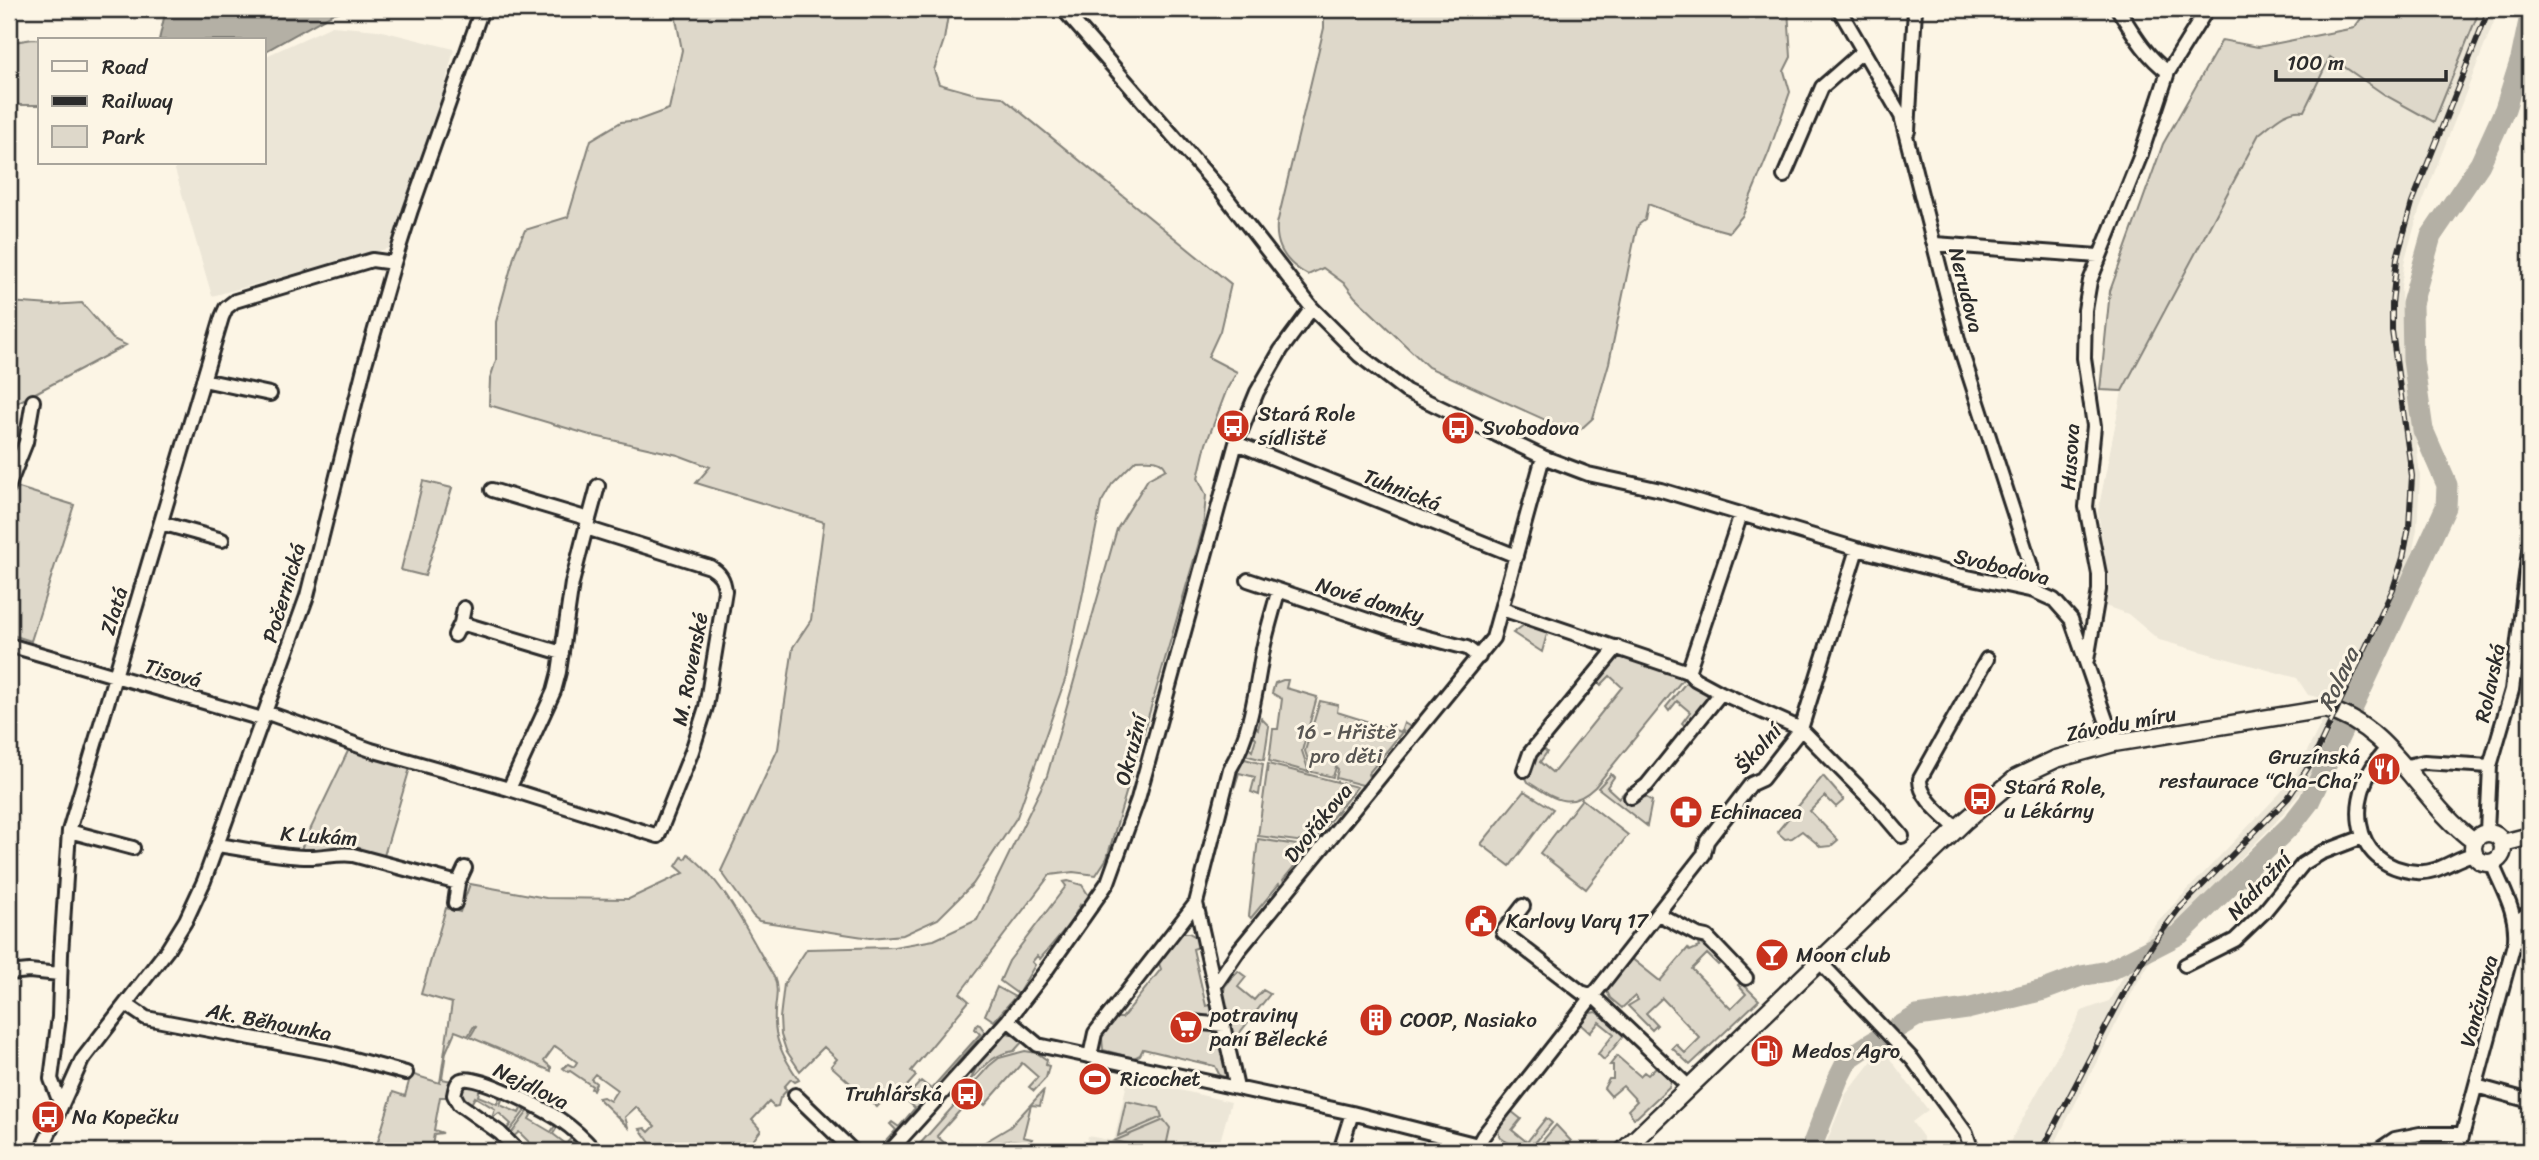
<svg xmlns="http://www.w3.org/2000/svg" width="2539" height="1160" font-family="Sriracha,sans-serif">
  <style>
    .built { fill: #ece6d7 }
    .green { fill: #ded8ca; stroke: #84827a; stroke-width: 2 }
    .water { fill: #b4b0a5; stroke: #7d7b74; stroke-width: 2 }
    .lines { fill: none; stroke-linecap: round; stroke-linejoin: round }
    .river { stroke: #b4b0a5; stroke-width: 21 }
    .minor-casing { stroke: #2b2b2b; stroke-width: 18 }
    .major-casing { stroke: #2b2b2b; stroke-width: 21 }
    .minor { stroke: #fcf5e5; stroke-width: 12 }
    .major { stroke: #fcf5e5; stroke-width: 16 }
    .rail-casing { stroke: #2b2b2b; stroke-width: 6 }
    .rail { stroke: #fcf5e5; stroke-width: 3.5; stroke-dasharray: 10; stroke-linecap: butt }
    .labels { text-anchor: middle; stroke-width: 6; stroke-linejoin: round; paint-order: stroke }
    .street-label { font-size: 21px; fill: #2b2b2b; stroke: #fcf5e5 }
    .poi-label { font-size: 21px; fill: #2b2b2b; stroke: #fcf5e5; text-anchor: start }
    .park-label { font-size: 21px; fill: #585653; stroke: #fcf5e5 }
    .water-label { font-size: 23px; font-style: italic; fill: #545350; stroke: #fcf5e5 }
  </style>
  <rect width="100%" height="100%" fill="#fcf5e5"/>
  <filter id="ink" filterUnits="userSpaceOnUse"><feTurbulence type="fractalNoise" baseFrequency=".0143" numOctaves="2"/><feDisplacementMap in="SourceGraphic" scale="14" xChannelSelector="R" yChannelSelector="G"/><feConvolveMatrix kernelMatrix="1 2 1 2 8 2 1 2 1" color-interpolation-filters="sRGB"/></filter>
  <g filter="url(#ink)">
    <path class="built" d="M2480,9H2499L2419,211L2405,259L2401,286L2403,358L2412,404L2420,476L2417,529L2411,560L2401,592L2344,716L2311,780L2275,823L2187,913L2154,956L2136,985L2051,1151H2005L2082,1011L2109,1001L2140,946L2158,921L2281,792L2297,771L2333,700L2308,695L2297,678L2159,640L2128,614L2105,606L2107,573L2098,511L2122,391L2259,134L2284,115L2298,109L2304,110L2330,56L2385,95L2433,122Z
      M332,26L378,30L454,49L443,93L393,247L212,296L173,163H264V57Z
      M1882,1048L1928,1110L1912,1122L1923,1137V1146L1935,1151H1823L1846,1094Z
      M1128,1078L1231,1102L1219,1145L1226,1147L1225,1151H1085L1088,1136L1114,1141Z"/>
    <path class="green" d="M677,9H949L944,40L934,70L939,84L975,94L1002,97L1231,284L1220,331L1208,357L1237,372L1227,389L1206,444L1198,478L1206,495L1203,529L1107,858L1096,875L1073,872L1050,875L960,993L969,1001L911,1071L916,1076L896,1098L890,1093L877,1107L831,1066L837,1059L824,1047L800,1071L786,1050L781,1035L780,1018L784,984L807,949L894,947L934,940L977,920L1047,776L1117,529L1148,479L1166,469C1161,457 1147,460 1136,460L1112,484L1101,503L1066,677L1017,817L973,884L938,919L903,935L870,938L759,921L753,916L721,871L778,749L793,647L811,620L824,522L696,483L710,467L678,455L590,435L489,405L490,379L496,360V322L515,253L525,230L568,217L591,140L621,122L639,120L669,109L682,50L676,19Z
      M1324,9H1788L1791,57L1784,71L1790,92L1769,152L1743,215L1729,232L1703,225L1648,204L1645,220L1638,225L1635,236L1609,363L1593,418L1581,429L1572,432L1428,367L1355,297L1345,284L1323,268L1308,275C1287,264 1275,248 1277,224L1324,28Z
      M2368,9H2480L2434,122L2385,95L2330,57L2304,111C2286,108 2272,124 2259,134L2122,391L2100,390L2110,291L2163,144L2222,40L2258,47L2354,28Z
      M33,39L45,40H40V105H19L9,100V47L14,42Z
      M9,302L51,305L82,303L113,339L126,345L9,407Z
      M423,481L452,488L425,576L401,570Z
      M19,488L74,505L31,641L9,634V499Z
      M1528,622L1549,627L1542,652L1513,633Z
      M1620,654L1684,678L1595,787C1569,812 1553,798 1528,782L1526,778L1541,746L1547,752L1540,762L1553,773L1622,687L1610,676L1601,685L1595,679L1616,656Z
      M1283,680H1288L1286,688L1317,697L1302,751L1309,772L1269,761L1273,729H1278L1282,699L1272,693L1275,683Z
      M1688,680L1706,691L1708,699L1688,729L1682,723L1690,712L1677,701L1669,711L1666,707Z
      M1320,701L1338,705L1337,712L1401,732L1404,723L1414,729L1408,740L1403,731L1368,774L1371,783L1370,787L1336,778L1338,769L1336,767L1333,777L1312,772L1305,751Z
      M1261,718L1269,726L1264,760L1244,755L1246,746L1252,751L1256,738L1248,730L1251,723L1258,729Z
      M349,749L410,768L383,859L342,848L299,853Z
      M1245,759L1263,764L1259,795L1251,792L1255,777L1239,773L1235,786L1230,784L1240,760Z
      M1268,764L1357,787L1312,843L1258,836Z
      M1611,774L1614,777L1607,787L1619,798L1629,787L1652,801L1647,826L1598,788Z
      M1823,776L1844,800L1836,807L1825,796L1810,811L1838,840L1831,846L1821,847L1802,831L1792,838L1785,839L1777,832Z
      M1524,791L1553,809L1510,866L1481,844Z
      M1582,799L1628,835L1586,889L1540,853Z
      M1258,839L1310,847L1283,880L1287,890L1284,893L1279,884L1251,918L1249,916Z
      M688,854C724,880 751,939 774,977C779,989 776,998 775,1011C773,1039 783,1057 799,1080L795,1082L791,1079L784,1087L787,1090L780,1098L778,1106L774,1107L769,1102L752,1120L761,1130L745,1151H656L640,1129L645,1128L649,1132L655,1126L636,1107L625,1117L628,1127L598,1098L603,1097L610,1101L617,1090L595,1074L591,1079L596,1083L593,1090L591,1089L592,1086L570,1071L568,1072L563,1068L568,1064L574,1067L577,1062L555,1046L544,1061L551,1067V1071L470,1037L476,1027L474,1026L468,1036L455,1031L446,1052L442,1079L452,1081L448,1097H440L434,1130L443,1133L434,1134L432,1146L453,1151H375L393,1092L405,1096L411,1074L440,1083L452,1003L421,994L446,908L460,912L470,884L546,898L629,899L684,873L676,866L682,857L685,859Z
      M1068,881L1082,885L1089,896L1082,908L1080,905L1071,922L1040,959L1037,956L1032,962L1035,965L1018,994L1000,981L1009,961L1066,886L1063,882Z
      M1183,933H1189L1201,940L1202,946L1193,949L1206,1006L1215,1004L1229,1075L1227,1077L1220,1076L1215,1066L1143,1049L1140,1055L1134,1058L1103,1050L1102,1038L1098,1037L1110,1018H1122L1161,969L1158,961L1176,935Z
      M1697,941L1722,962L1718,965L1707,954L1692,969L1731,1009L1746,994L1738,985L1741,982L1759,1000L1690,1065L1672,1048L1676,1044L1685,1053L1700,1038L1662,998L1646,1013L1657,1025L1652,1030L1628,1006L1638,1000L1635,996L1622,1008L1610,998L1606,989L1631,958L1660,981L1688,948L1690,951L1699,947Z
      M1238,971L1246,977L1238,987L1254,1000L1263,990L1270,994L1234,1040L1223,995L1225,986Z
      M997,987L1015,997L994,1021L985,1015Z
      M1596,1012L1624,1035L1604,1060L1598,1054L1614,1034L1599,1022L1590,1033L1580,1024L1590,1013Z
      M977,1024L980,1025L985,1032L879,1151H869L866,1148L870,1145L877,1151L896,1130L890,1124L892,1122L899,1127L915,1108L905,1099L921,1081L931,1089L980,1034L975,1029Z
      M1008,1033L1024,1040L1014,1051C993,1054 984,1067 970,1081C978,1064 988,1039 1008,1033Z
      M1025,1051L1037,1053L1047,1060L1046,1065L1049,1066L1046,1078L1034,1091L1029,1087L1038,1077L1022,1063L985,1105L974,1095L937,1136L953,1151L961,1142L966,1146L962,1149L963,1151H932L919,1145L989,1066L999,1058Z
      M1617,1056L1640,1076L1644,1072L1648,1075L1657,1066L1671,1081L1669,1087L1637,1117L1634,1118L1628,1110L1637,1101L1623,1086L1611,1096L1604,1088L1609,1079H1613V1065H1610Z
      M470,1085L480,1088L478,1096L497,1104L500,1096L503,1097L500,1105L519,1113L523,1105L527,1108L508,1133L506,1130L511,1124L499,1113L492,1118L495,1109L475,1097L471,1104L463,1100L460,1091L462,1087Z
      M1044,1090L1040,1106L1031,1105L1023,1137L1032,1139L1027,1149H1018L1019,1141C1000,1138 991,1151 970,1151L1010,1127Z
      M1126,1101L1159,1108L1162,1117L1118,1136Z
      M530,1109L534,1110L529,1119L551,1132L556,1124L558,1126L553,1134L566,1144L572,1137L575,1139L569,1145L575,1151H538L519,1132L513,1137L510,1135Z
      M1511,1111L1521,1119L1512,1130L1527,1142L1546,1118L1552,1123L1528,1151C1500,1138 1487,1140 1511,1111Z
      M1164,1120L1170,1128L1165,1151L1114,1141Z
      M1556,1125L1571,1141L1562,1149L1563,1151H1534Z"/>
    <path class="water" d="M166,9H351L334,13L264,52V40H159Z"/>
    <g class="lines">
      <path class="river" d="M1810,1151L1838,1079L1848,1059L1870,1044L1917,1016L1967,1009L2044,990L2081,976L2108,971L2180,934L2292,824L2309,802L2446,507L2447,485L2423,430L2413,360L2412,304L2431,236L2480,164L2505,109L2521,59L2530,16"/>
      <defs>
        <path id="minor" d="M1063,9L1222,192L1312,308L1359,355L1406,391L1543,457L1588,474L1661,490L1857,549L1949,573L2034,591L2054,600L2071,619L2114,743
          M1839,9L1901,116L1960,347L2031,566L2034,591
          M2118,9C2133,33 2145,55 2168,72
          M1908,131L1915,9
          M1784,176L1822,87L1863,51
          M1935,244L2098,256
          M203,380L270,394
          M1236,443L1516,556
          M9,485L26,442L33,401
          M492,490L589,519L586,528
          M589,519L598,486
          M161,523L222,540
          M1248,580L1391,628L1467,648L1479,657
          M1502,609L1688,672L1695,679L1721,693L1801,729L1873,802L1902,836
          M461,623L562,653
          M455,635L461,623L464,608
          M9,645L262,719
          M2087,660L2099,590V574L2086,507L2094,426L2084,358L2085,310L2090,281L2140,157L2168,72L2207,9
          M1688,672L1741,514
          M265,712L371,750L509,789L658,836L692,751L706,707L725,591C724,579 720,573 710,567L586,528L572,583L559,672L554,691L509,789
          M2387,749C2345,790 2347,867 2417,872C2439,874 2454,858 2474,854
          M2403,767L2424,762L2490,766
          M1524,770L1530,753L1617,647
          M1631,797L1647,785L1721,693
          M1957,829C1944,816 1919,798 1920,779L1987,659
          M69,831L133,848
          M2487,832L2490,766L2512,690L2530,542
          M217,845C246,849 275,856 304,857C321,858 336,853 353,855L458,883
          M455,903L458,883L465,868
          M1523,906L1503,932L1581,992L1593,996L1689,1087
          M1658,914L1698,935L1707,937L1746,978
          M2516,923L2530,911
          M1819,961L1913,1060L1966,1133L1972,1151
          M2185,965L2235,940L2264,912L2303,864L2321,853L2363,837
          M9,973L29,971L60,974
          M1216,984L1239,950L1493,638L1543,457
          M127,1005L146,1018L331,1053L406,1073
          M1008,1020L1038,1045L1352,1113L1478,1145L1479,1151
          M1192,1022L1224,1025
          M1090,1056L1095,1033L1196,903
          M2476,1086L2530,1101
          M1237,1088L1196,903L1230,769C1251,734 1256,689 1263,649C1267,630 1273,611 1278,592
          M795,1095L853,1151
          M61,1105L51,1079L59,1017L61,954L69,831L222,317L226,308L235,301L372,260L394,263
          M1478,1145L1483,1136L1704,854L1707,841L1751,784L1762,779L1801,729L1857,549
          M41,1151L82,1060L168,949L186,920L204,881L307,596L365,364L394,263L411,210L482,9
          M518,1151L500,1133L459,1104L454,1095C455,1090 456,1083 461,1080C475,1072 548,1111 562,1121C574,1129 586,1141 595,1151
          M890,1151L1008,1020L1045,972L1108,882L1138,799L1236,443L1257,392L1281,350L1312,308
          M1340,1151L1352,1113
          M2377,1151L2395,1139L2420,1134H2462
          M2458,1151L2515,940C2517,910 2502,889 2492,863"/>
        <path id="major" d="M2473 848a15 15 0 1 1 30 0a15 15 0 1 1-30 0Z
          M2503,843L2530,836
          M1623,1151L1965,821L2016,778L2056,759L2114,743L2325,709C2393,726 2420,803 2474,841"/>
      </defs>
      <use href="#minor" class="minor-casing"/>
      <use href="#major" class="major-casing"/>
      <use href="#minor" class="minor"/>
      <use href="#major" class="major"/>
      <defs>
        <path id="rail" d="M2041,1151L2129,983L2154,942L2178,910L2288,798L2313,760L2393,589L2403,558L2409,527L2412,476L2392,331V304L2397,258L2412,203L2489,9"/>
      </defs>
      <use href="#rail" class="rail-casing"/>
      <use href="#rail" class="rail"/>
    </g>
  </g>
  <defs>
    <symbol id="bus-disc" viewBox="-11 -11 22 22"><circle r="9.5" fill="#c8321e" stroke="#fcf5e5"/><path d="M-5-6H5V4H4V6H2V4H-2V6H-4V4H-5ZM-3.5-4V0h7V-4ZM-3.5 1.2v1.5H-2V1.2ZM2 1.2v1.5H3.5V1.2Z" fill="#fff"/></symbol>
    <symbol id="restaurant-disc" viewBox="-11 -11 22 22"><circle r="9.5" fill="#c8321e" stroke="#fcf5e5"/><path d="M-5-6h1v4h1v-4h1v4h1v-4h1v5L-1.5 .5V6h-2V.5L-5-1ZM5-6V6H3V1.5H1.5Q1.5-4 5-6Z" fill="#fff"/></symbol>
    <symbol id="pharmacy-disc" viewBox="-11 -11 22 22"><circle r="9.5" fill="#c8321e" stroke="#fcf5e5"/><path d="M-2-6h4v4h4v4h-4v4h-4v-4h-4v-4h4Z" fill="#fff"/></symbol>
    <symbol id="civic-disc" viewBox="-11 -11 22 22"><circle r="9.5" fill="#c8321e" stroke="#fcf5e5"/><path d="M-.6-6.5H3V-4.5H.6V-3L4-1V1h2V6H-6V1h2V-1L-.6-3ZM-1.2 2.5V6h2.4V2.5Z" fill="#fff"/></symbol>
    <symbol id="bar-disc" viewBox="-11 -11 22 22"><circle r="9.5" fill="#c8321e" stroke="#fcf5e5"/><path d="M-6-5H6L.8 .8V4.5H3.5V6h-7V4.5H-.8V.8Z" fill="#fff"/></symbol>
    <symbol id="building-disc" viewBox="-11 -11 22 22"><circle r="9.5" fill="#c8321e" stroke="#fcf5e5"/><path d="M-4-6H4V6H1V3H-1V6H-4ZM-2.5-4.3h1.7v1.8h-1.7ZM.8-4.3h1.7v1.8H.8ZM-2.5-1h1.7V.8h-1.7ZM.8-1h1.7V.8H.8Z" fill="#fff"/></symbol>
    <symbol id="supermarket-disc" viewBox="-11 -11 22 22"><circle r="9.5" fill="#c8321e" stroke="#fcf5e5"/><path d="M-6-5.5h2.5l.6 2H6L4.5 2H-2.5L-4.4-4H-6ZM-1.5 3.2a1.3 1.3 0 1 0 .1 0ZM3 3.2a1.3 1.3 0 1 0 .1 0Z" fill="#fff"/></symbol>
    <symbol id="fuel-disc" viewBox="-11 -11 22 22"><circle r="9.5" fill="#c8321e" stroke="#fcf5e5"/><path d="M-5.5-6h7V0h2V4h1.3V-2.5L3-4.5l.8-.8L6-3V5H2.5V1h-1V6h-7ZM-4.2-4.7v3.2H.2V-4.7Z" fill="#fff"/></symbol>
    <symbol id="stadium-disc" viewBox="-11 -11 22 22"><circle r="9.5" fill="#c8321e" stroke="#fcf5e5"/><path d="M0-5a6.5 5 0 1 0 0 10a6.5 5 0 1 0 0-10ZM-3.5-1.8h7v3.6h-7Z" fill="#fff"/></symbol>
  </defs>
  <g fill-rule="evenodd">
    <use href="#bus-disc" x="1214" y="407" width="38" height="38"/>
    <use href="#bus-disc" x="1439" y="409" width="38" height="38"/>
    <use href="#restaurant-disc" x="2365" y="750" width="38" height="38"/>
    <use href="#bus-disc" x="1961" y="780" width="38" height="38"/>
    <use href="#pharmacy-disc" x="1667" y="793" width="38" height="38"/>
    <use href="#civic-disc" x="1462" y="902" width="38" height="38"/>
    <use href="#bar-disc" x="1753" y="936" width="38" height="38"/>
    <use href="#building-disc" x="1357" y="1001" width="38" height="38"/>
    <use href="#supermarket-disc" x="1167" y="1008" width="38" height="38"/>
    <use href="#fuel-disc" x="1748" y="1032" width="38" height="38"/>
    <use href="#stadium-disc" x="1076" y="1060" width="38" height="38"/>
    <use href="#bus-disc" x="948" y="1075" width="38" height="38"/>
    <use href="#bus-disc" x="29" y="1098" width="38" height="38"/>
  </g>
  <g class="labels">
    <g class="street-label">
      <text transform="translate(1966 290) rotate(76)" y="7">Nerudova</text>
      <text transform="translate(2070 457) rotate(-86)" y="7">Husova</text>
      <text transform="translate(1402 490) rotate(22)" y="7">Tuhnická</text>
      <text transform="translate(2002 567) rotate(14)" y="7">Svobodova</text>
      <text transform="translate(284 593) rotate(-73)" y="7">Počernická</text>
      <text transform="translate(1370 600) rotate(17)" y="7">Nové domky</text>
      <text transform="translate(114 611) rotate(-73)" y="7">Zlatá</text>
      <text transform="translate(690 669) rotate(-79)" y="7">M. Rovenské</text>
      <text transform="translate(173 673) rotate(16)" y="7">Tisová</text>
      <text transform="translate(2490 683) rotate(-78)" y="7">Rolavská</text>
      <text transform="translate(2121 724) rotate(-11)" y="7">Závodu míru</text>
      <text transform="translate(1758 749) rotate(-48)" y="7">Školní</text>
      <text transform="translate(1131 750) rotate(-75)" y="7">Okružní</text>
      <text transform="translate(1318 823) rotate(-51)" y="7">Dvořákova</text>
      <text transform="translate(319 836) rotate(4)" y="7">K Lukám</text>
      <text transform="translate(2259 886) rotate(-47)" y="7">Nádražní</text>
      <text transform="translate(2479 1001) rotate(-75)" y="7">Vančurova</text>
      <text transform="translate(269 1022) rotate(11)" y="7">Ak. Běhounka</text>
      <text transform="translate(531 1086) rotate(26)" y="7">Nejdlova</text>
    </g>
    <g class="poi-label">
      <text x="1258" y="421">Stará Role<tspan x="1258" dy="24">sídliště</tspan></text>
      <text x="1482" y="435">Svobodova</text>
      <text x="2360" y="764" text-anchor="end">Gruzínská<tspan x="2360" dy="24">restaurace “Cha-Cha”</tspan></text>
      <text x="2004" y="794">Stará Role,<tspan x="2004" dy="24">u Lékárny</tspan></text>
      <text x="1710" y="819">Echinacea</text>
      <text x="1506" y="928">Karlovy Vary 17</text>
      <text x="1796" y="962">Moon club</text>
      <text x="1210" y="1022">potraviny<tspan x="1210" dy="24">paní Bělecké</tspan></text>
      <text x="1400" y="1027">COOP, Nasiako</text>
      <text x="1792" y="1058">Medos Agro</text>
      <text x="1120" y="1086">Ricochet</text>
      <text x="942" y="1101" text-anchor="end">Truhlářská</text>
      <text x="72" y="1124">Na Kopečku</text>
    </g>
    <g class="park-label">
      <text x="1346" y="739">16 - Hřiště<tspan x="1346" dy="24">pro děti</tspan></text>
    </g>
    <g class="water-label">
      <text transform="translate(2338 679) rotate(-65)" y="8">Rolava</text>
    </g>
  </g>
  <rect width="2539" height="1160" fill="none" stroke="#fcf5e5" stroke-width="35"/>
  <rect x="18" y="18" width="2504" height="1125" fill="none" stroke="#2b2b2b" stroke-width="2.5" filter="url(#ink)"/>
  <rect x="38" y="38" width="228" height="126" fill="#fcf5e5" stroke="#a8a49b" stroke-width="2"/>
  <rect x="52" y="61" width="35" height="10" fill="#fcf5e5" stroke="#a8a49b" stroke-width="2"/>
  <text x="102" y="74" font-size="21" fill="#2b2b2b">Road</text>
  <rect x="52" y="96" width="35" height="10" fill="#2b2b2b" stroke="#a8a49b" stroke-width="2"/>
  <text x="102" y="108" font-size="21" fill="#2b2b2b">Railway</text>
  <rect x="52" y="126" width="35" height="21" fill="#ded8ca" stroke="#a8a49b" stroke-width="2"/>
  <text x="102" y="144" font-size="21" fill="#2b2b2b">Park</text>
  <path d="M2276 70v10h170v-10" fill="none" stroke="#2b2b2b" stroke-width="3.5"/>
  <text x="2287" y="70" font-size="21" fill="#2b2b2b" stroke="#fcf5e5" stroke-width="5" paint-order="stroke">100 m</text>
</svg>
